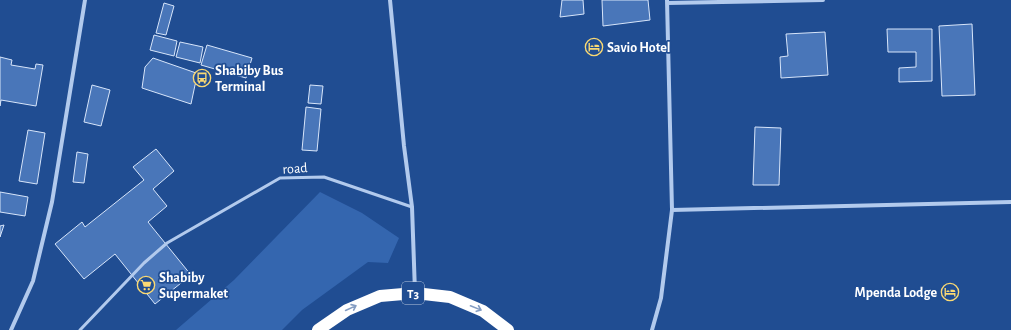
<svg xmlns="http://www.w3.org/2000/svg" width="1011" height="330" font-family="'Alegreya Sans',sans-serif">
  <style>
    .green { fill: #3466af }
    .building { fill: #4976b9; stroke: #d7e5fa }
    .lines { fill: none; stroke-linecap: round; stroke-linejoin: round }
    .lane { stroke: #b2caed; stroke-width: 3 }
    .street { stroke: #b2caed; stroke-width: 4 }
    .highway { stroke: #fff; stroke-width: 12 }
    .oneway { stroke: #849dc3 }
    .labels { text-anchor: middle; stroke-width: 3.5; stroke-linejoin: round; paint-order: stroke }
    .shield { fill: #204d92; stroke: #bccade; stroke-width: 1 }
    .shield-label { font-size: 13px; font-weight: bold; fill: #fff }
    .poi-label { font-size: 14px; font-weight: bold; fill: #fff; stroke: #204d92; text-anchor: start }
    .street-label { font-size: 14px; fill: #fff; stroke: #204d92 }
  </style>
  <rect width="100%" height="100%" fill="#204d92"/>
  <path class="green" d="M320,192L362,213L399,238L388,263L368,262L302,310L282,330H176L234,280Z"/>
  <path class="building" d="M562,0H583L584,14L560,17Z
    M602,0H648L650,20L603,26Z
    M164,3L174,6L166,35L156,33Z
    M972,24L975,95L942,96L939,26Z
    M887,29H932V81L899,82V68L916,67V52H888Z
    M825,32L828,75L781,78L780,57L788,56L786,34Z
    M154,35L177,41L174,56L150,50Z
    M180,42L203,47L200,63L176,57Z
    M207,45L252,58L246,78L201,65Z
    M0,57L12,60L11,65L35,69L36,64L43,65L36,106L1,100L0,106Z
    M153,58L199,74L195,85L191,104L142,88L145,67Z
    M92,85L110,90L101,126L84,122Z
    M310,85L323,86L321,104L308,103Z
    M306,107L321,109L317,151L302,150Z
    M755,127L781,128L779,185H753Z
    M28,130L45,133L37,184L19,181Z
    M156,149L174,171L153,189L167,206L148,222L191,275L155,304L115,254L84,279L55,244L82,222L85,227L144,180L133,167Z
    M77,152L88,154L84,183L73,182Z
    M0,192L28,197L25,216L0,212Z
    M4,225L0,237V226Z"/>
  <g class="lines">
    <path class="lane" d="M80,330L144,263L167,243L280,178L324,177L412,207"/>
    <path class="street" d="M390,0L404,146L412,207L415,292
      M667,3L823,0
      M672,210L1011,202
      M11,330L33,281L52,202L85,0
      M652,330L661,298L672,210L667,0"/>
    <path class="highway" d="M318,330L347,310L380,296L415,293L450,297L483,311L508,330"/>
  </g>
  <defs><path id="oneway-shaft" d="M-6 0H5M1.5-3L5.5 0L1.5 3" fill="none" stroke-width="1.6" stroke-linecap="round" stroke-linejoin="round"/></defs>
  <g class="oneway">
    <use href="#oneway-shaft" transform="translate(351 308) rotate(-25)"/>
    <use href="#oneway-shaft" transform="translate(476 308) rotate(22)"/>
  </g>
  <defs>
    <symbol id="hotel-ring" viewBox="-11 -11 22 22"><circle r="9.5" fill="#204d92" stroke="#fad973" stroke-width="1.5"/><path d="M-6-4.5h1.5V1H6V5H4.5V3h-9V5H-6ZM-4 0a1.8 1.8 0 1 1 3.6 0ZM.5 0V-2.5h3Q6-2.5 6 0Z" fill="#fad973"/></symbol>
    <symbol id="bus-ring" viewBox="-11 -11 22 22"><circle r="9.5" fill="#204d92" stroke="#fad973" stroke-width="1.5"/><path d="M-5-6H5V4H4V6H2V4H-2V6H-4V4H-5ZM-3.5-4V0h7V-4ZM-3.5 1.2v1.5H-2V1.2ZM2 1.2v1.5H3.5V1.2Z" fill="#fad973"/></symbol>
    <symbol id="supermarket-ring" viewBox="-11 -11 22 22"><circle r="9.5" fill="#204d92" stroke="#fad973" stroke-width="1.5"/><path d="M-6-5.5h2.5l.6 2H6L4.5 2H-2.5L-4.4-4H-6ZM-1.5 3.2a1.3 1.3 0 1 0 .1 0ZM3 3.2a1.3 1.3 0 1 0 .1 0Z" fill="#fad973"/></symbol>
  </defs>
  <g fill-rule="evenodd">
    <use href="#hotel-ring" x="584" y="37" width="20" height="20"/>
    <use href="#bus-ring" x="192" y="68" width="20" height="20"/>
    <use href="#supermarket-ring" x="136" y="275" width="20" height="20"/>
    <use href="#hotel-ring" x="940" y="282" width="20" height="20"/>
  </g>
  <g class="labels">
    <rect class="shield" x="402" y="282" width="22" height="22" rx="3"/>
    <g class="shield-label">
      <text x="413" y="298">T3</text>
    </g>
    <g class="poi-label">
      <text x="607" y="52">Savio Hotel</text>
      <text x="215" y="75">Shabiby Bus<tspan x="215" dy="16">Terminal</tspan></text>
      <text x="159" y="282">Shabiby<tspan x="159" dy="16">Supermaket</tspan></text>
      <text x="937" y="297" text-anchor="end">Mpenda Lodge</text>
    </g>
    <g class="street-label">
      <text transform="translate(295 168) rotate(-4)" y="5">road</text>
    </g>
  </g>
</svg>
